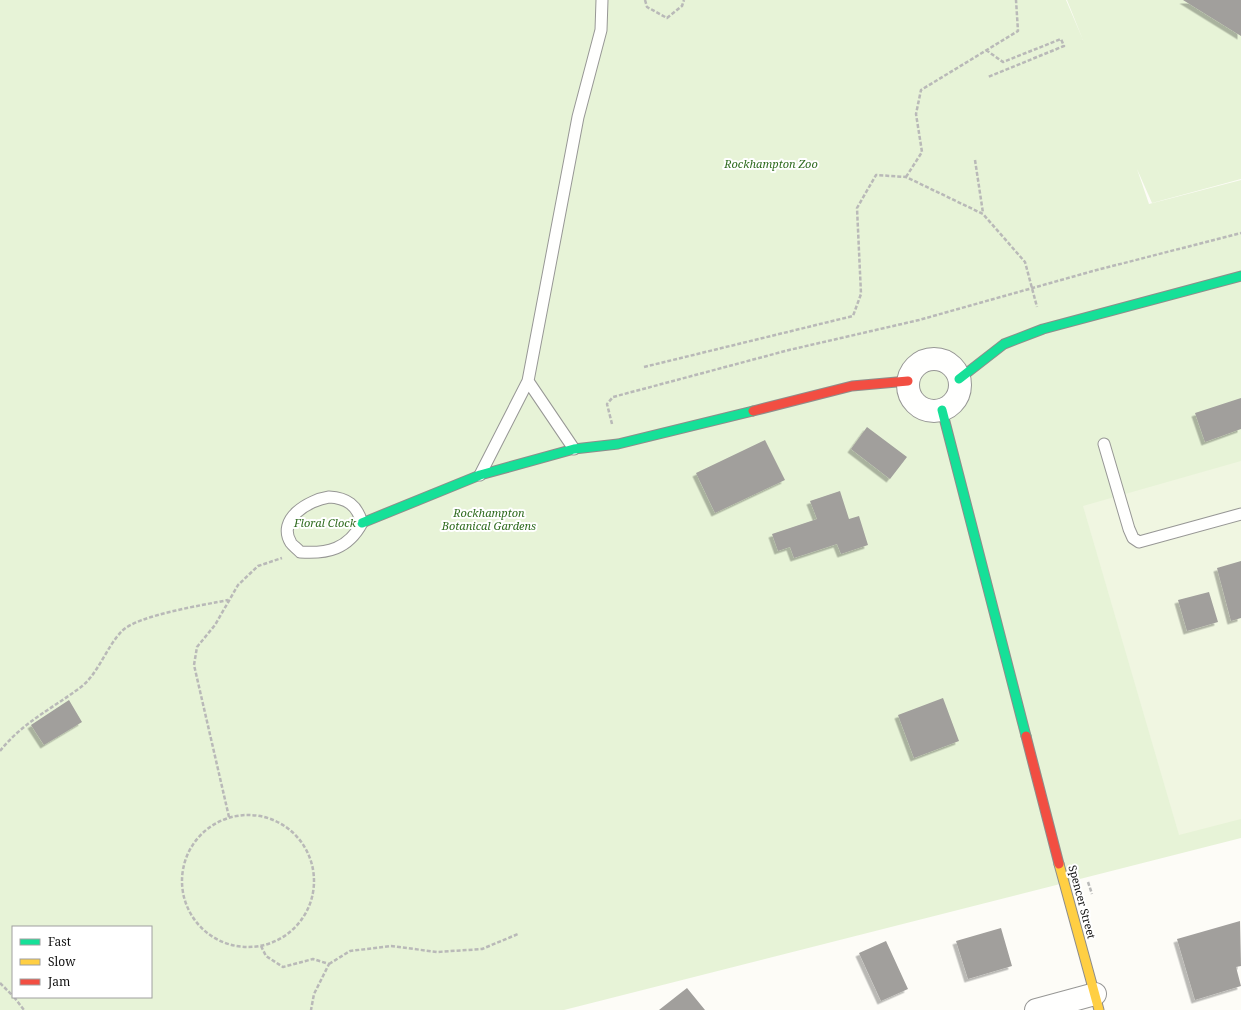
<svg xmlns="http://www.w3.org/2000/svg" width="1241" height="1010" font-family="'Noto Serif',serif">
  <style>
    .green { fill: #e7f3d7; fill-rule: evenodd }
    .pitch { fill: #f0f6e1 }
    .building { fill: #a19f9c; filter: url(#shadow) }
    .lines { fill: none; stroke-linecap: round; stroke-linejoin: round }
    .lane-casing { stroke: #979795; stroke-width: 13 }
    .street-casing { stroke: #979795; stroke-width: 24 }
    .fast-casing { stroke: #8e8d8b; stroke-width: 11 }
    .slow-casing { stroke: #8e8d8b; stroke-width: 11 }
    .jam-casing { stroke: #8e8d8b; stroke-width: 11 }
    .path { stroke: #b9b9b8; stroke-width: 2.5; stroke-dasharray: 4 2; stroke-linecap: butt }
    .lane { stroke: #fffffe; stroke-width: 11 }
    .street { stroke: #fffffe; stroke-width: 22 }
    .fast { stroke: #16e098; stroke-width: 9 }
    .slow { stroke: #ffcf43; stroke-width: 9 }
    .jam { stroke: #f24e42; stroke-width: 9 }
    .labels { text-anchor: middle; stroke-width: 4; stroke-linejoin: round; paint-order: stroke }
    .park-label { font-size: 11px; font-style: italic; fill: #2f6b1f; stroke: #fff }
    .street-label { font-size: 11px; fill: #111; stroke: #fff }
  </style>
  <defs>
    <filter id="shadow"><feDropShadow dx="-3.5" dy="3.5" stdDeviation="0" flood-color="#0004"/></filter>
  </defs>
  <rect width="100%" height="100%" fill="#fdfcf7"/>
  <path class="green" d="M0,0H1066L1083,40L1067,0H1241V179L1152,203L1137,169L1149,204L1241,180V838L564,1010H0ZM13,927H151V997H13Z"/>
  <path class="pitch" d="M1241,461V819L1179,835L1083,506Z"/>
  <path class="building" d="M1183,0H1241V36Z
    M1241,398V429L1205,442L1195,413Z
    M867,427L907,457L890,479L851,449Z
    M765,440L785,480L715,513L696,473Z
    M840,491L849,519L859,516L868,545L841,554L837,544L794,558L790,547L778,551L772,534L817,519L810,501Z
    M1241,561V618L1231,621L1217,568Z
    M1209,592L1218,622L1187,631L1178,600Z
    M943,698L959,741L914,758L898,715Z
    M69,700L82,722L44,745L31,725Z
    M1240,921L1241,966L1236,967L1241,986L1195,1000L1177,939Z
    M1001,928L1012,966L968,979L956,941Z
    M886,941L908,989L881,1001L859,953Z
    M687,988L705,1010H659Z"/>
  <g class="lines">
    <defs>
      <path id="lane" d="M528,381L574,449
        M1104,444L1129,529L1133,538L1139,542L1241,514
        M480,475L528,381L578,117L601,30L602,0
        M329,497C347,498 357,505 362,523C348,549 328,554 300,552C298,549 293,546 291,543C276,519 309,500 329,497Z"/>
      <path id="street" d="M908 385a26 26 0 1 1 52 0a26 26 0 1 1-52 0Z
        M1036,1010L1095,994"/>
      <path id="fast" d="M959,379L1004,344L1043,329L1241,276
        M942,410L1026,736
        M362,523L480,475L574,449L618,444L753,411"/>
      <path id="slow" d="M1059,864L1099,1010"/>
      <path id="jam" d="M753,411L852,386L908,381
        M1026,736L1059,864"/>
    </defs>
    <use href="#lane" class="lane-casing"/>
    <use href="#street" class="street-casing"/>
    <use href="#fast" class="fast-casing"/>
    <use href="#slow" class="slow-casing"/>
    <use href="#jam" class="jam-casing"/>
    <path class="path" d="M645,0L647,7L667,18L682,6L684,0
      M986,50L1003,62L1061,39L1064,46L988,77
      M975,160L983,213
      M906,177L922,152L916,114L921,90L1018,31L1016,0
      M644,367L853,316L861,294L857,208L876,175L906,177L983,214L1025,262L1037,307
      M612,424L607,404L613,397L789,350L919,320L1093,271L1241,233
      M0,751C22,723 53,708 81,687C98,674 107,646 122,631C138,615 204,605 228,600
      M182 881a66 66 0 1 1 132 0a66 66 0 1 1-132 0Z
      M229,817L194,665L197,647L215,625L238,585L258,566L282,558
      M1088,882L1092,894
      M261,946L266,956L283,967L313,959L329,964L314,994L311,1010
      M329,964L350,951L391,946L437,952L482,949L518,934
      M0,983L13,996
      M14,997L24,1010"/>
    <use href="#lane" class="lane"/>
    <use href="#street" class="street"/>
    <use href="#fast" class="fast"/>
    <use href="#slow" class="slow"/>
    <use href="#jam" class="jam"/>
  </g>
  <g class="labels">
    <g class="park-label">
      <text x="771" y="168">Rockhampton Zoo</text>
      <text x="489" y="517">Rockhampton<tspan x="489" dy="13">Botanical Gardens</tspan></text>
      <text x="325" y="527">Floral Clock</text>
    </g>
    <g class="street-label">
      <text transform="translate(1082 902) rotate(75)" y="4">Spencer Street</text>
    </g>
  </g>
  <rect x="12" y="926" width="140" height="72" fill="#ffffff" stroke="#a0a0a0"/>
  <rect x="20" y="939" width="20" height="6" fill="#16e098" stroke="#a0a0a0"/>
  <text x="48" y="946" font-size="12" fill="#111111">Fast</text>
  <rect x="20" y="959" width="20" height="6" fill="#ffcf43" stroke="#a0a0a0"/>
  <text x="48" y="966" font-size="12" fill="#111111">Slow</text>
  <rect x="20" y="979" width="20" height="6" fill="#f24e42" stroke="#a0a0a0"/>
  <text x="48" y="986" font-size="12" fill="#111111">Jam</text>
</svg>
